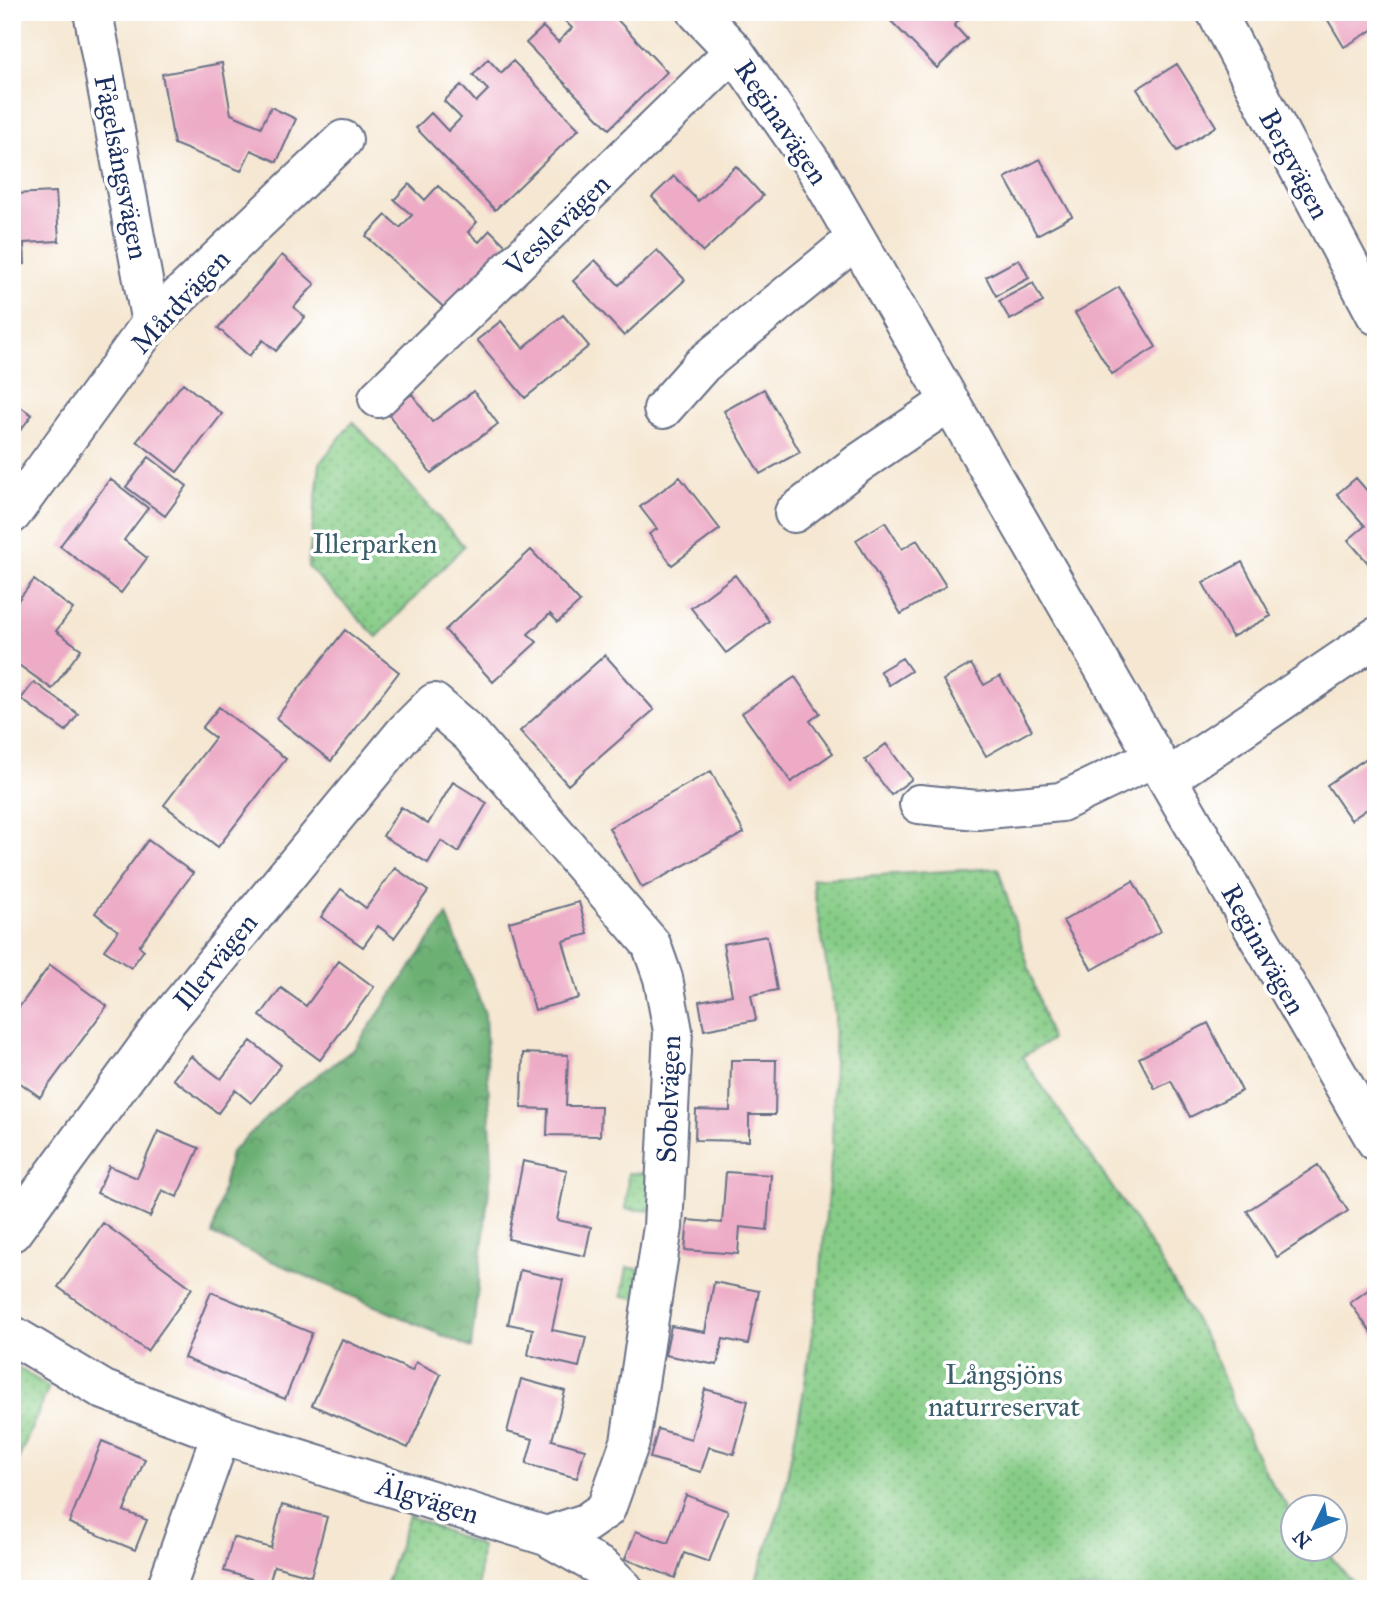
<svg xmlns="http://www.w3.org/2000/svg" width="1388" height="1601" font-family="'IM FELL Great Primer',serif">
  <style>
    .grass { fill: url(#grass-dots); stroke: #507e72; stroke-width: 2 }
    .forest { fill: url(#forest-crowns); stroke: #447068; stroke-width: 2 }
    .building { fill: #edabc6 }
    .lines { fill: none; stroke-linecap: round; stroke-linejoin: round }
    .minor-casing { stroke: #676f86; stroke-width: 42 }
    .minor { stroke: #fff; stroke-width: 38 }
    .labels { text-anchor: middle; stroke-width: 7; stroke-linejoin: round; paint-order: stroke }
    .street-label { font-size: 28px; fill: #1b2f5e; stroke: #fff }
    .park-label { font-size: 28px; fill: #3b5e6a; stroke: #fff }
  </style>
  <defs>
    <pattern id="grass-dots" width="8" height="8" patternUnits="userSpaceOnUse" patternTransform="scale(1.75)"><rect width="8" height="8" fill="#86cc86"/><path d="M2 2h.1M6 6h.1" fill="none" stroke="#6da671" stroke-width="1.8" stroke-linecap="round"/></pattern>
    <pattern id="forest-crowns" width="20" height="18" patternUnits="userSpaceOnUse" patternTransform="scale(1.75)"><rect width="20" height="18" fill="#6cb073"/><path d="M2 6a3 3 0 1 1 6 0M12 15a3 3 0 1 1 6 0" fill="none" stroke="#589062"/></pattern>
  </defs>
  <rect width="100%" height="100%" fill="#fff"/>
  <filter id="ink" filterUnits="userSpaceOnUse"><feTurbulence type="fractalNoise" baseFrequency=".0143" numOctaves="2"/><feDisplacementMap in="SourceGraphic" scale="14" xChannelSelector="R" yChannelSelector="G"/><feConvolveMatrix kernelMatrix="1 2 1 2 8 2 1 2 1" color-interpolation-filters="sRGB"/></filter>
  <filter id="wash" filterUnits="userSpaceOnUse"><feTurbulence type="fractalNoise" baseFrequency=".00686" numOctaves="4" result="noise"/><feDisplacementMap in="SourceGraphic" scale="28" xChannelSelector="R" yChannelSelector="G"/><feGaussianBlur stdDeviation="1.57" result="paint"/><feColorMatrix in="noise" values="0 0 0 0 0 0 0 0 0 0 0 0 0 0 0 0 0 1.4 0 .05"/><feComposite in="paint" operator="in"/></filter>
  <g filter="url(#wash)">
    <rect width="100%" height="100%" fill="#f5e7d1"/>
    <path class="grass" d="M353,421L464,546L377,637L308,567L320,463Z
      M998,868L1051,1040L1022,1057C1085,1149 1153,1240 1205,1338C1235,1396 1251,1463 1293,1513L1294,1548L1324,1549L1359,1589H753L782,1502L804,1390L821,1269L832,1150L835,1015L812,879Z
      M628,1173L656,1174L654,1211L626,1209Z
      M627,1267L649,1271L644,1299L622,1296Z
      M12,1364L49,1387L12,1474Z
      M409,1516L481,1546L478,1589H384Z"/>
    <path class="forest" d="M447,915L485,1014L492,1163L471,1348L212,1235L231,1152L288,1097L354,1049Z"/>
    <g id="blocks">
      <path class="building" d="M562,12H610L667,72L609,129L526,43L543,27L558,42L572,28L559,15Z
        M892,12H967L954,25L967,39L937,68L887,17Z
        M1323,12H1371L1376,28L1344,47Z
        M488,59L501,73L513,61L579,129L495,210L416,128L431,113L448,131L461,118L444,101L461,85L476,102L488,90L473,75Z
        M222,63L231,114L261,127L271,107L296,119L277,162L251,150L241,171L174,144L162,74Z
        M1177,64L1216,126L1177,151L1137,89Z
        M1040,159L1072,216L1037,235L1005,178Z
        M736,166L763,196L703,252L652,197L674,176L698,201Z
        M409,184L425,200L438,186L477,222L468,232L479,242L490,230L510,250L451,314L366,236L386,215L400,228L412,215L394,200Z
        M56,192L59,241L24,243L25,264L12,265V194Z
        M657,250L685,280L624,336L573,281L595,260L619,285Z
        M282,255L315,284L294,307L305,317L276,351L263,340L249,356L218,328Z
        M1019,259L1029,278L996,296L986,277Z
        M1033,283L1043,302L1010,320L999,301Z
        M1119,287L1156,347L1112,374L1075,313Z
        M563,315L589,346L525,398L477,340L501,321L523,348Z
        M183,383L222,414L177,472L137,441Z
        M764,389L800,452L760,474L724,411Z
        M474,391L498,424L431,473L387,412L412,394L432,422Z
        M12,401L32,415L12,441Z
        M149,457L187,486L165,516L126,487Z
        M680,477L720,529L672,565L649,534L657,529L640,507Z
        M1356,478L1376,501V572L1348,540L1365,526L1337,494Z
        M110,479L148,508L124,540L147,558L121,593L60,546Z
        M885,522L902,549L917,540L946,586L901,614L856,540Z
        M531,550L580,602L558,622L550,614L528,634L537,642L493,682L445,630Z
        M1242,562L1271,616L1232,637L1203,583Z
        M735,575L769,621L726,653L691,608Z
        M34,580L73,609L56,631L81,649L52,689L12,660V608Z
        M345,630L399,672L331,761L276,718Z
        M605,655L654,710L568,785L520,731Z
        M902,658L911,671L889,685L880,671Z
        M971,664L984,685L1000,676L1032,730L986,756L943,680Z
        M795,677L820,713L810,721L833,753L791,782L742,713Z
        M34,682L78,714L66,731L21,699Z
        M219,707L286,759L218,847L164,805L215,738L202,728Z
        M886,744L912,779L891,795L865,760Z
        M1374,753L1376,803L1351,820L1327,785Z
        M711,771L744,833L642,888L609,828Z
        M453,782L487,803L458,852L441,841L428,863L383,836L401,807L428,824Z
        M148,840L193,873L139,946L144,950L131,968L104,950L118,931L95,913Z
        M395,868L428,891L394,938L378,926L363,947L321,917L341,889L366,908Z
        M1133,881L1161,931L1092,970L1063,921Z
        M579,902L588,934L563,941L579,998L535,1010L509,922Z
        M767,936L777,990L751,995L756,1020L704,1030L699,1001L732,995L723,944Z
        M339,961L374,987L320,1060L260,1016L281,988L306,1006Z
        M50,965L107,1006L40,1097L12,1077V1017Z
        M1208,1023L1242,1091L1190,1117L1171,1081L1155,1089L1139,1058Z
        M251,1041L281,1065L251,1103L235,1090L218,1113L173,1079L191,1056L221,1079Z
        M523,1053L568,1055L566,1106H601L600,1136L547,1135L548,1109L521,1108Z
        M731,1060H776L775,1115H749V1141L695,1140L696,1110L730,1111Z
        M158,1131L199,1148L177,1197L162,1190L150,1217L97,1193L109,1166L137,1178Z
        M523,1161L567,1170L557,1220L591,1227L585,1256L508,1239Z
        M1318,1165L1348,1211L1277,1257L1247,1211Z
        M726,1172L771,1175L767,1230L740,1227L738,1254L685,1250L688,1220L722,1223Z
        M103,1223L192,1288L147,1351L58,1287Z
        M520,1270L563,1280L552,1330L586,1337L579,1367L528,1355L533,1329L508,1324Z
        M714,1282L759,1291L748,1344L723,1339L717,1365L665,1355L671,1326L705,1332Z
        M1376,1284V1339L1350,1303Z
        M211,1292L312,1333L285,1399L184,1358Z
        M342,1339L412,1371L416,1362L441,1374L408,1448L312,1405Z
        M521,1379L565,1391L552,1440L585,1449L577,1478L526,1464L533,1439L507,1432Z
        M705,1389L748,1401L734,1454L709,1447L701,1472L650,1458L658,1429L691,1439Z
        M102,1441L145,1459L124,1511L147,1520L135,1550L69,1523Z
        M686,1495L728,1511L709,1562L684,1553L675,1578L625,1559L636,1531L668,1543Z
        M282,1505L327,1517L311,1576L274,1566L269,1584L224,1571L233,1537L271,1548Z
        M112,1585L113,1589H95V1587Z"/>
    </g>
  </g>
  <g filter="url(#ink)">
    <use href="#blocks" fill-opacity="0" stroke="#676f86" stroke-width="2"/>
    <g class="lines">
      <defs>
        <path id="minor" d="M93,12L151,323
          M697,12L734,51L816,169L1376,1141
          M1216,12L1376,315
          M378,398L734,51
          M663,409L703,364L856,239
          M794,513L859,463L949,402
          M12,514L151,323L343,140
          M1168,778L1376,637
          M919,804L977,810L1061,802L1153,758
          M12,1232L161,1028L405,732L434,703L470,734L651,944L663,978L673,1031L663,1227L630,1442L606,1509L586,1523L546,1536
          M12,1335L104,1390L221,1434L546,1536L604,1569L624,1589
          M166,1589L221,1434"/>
      </defs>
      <use href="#minor" class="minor-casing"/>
      <use href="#minor" class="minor"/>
    </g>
  </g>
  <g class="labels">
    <g class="street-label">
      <text transform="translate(782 122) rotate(56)" y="10">Reginavägen</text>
      <text transform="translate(1295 164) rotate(62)" y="10">Bergvägen</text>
      <text transform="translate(122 167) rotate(79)" y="10">Fågelsångsvägen</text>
      <text transform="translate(557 225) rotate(-44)" y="10">Vesslevägen</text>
      <text transform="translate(180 301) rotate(-47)" y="10">Mårdvägen</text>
      <text transform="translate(1264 949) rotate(61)" y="10">Reginavägen</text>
      <text transform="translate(215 961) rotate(-51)" y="10">Illervägen</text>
      <text transform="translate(668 1099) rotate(-88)" y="10">Sobelvägen</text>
      <text transform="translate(428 1499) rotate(17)" y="10">Älgvägen</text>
    </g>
    <g class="park-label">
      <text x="375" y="553">Illerparken</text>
      <text x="1004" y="1384">Långsjöns<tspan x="1004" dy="32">naturreservat</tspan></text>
    </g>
  </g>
  <rect width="1388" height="1601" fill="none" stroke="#fff" stroke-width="42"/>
  <g transform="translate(1314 1528) rotate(227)"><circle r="33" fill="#ffffff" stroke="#a4acbf" stroke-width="2"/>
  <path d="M0-5L12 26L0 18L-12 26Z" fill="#1f6fb2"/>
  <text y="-10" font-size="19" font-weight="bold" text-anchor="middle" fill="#1b2f5e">N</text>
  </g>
</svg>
